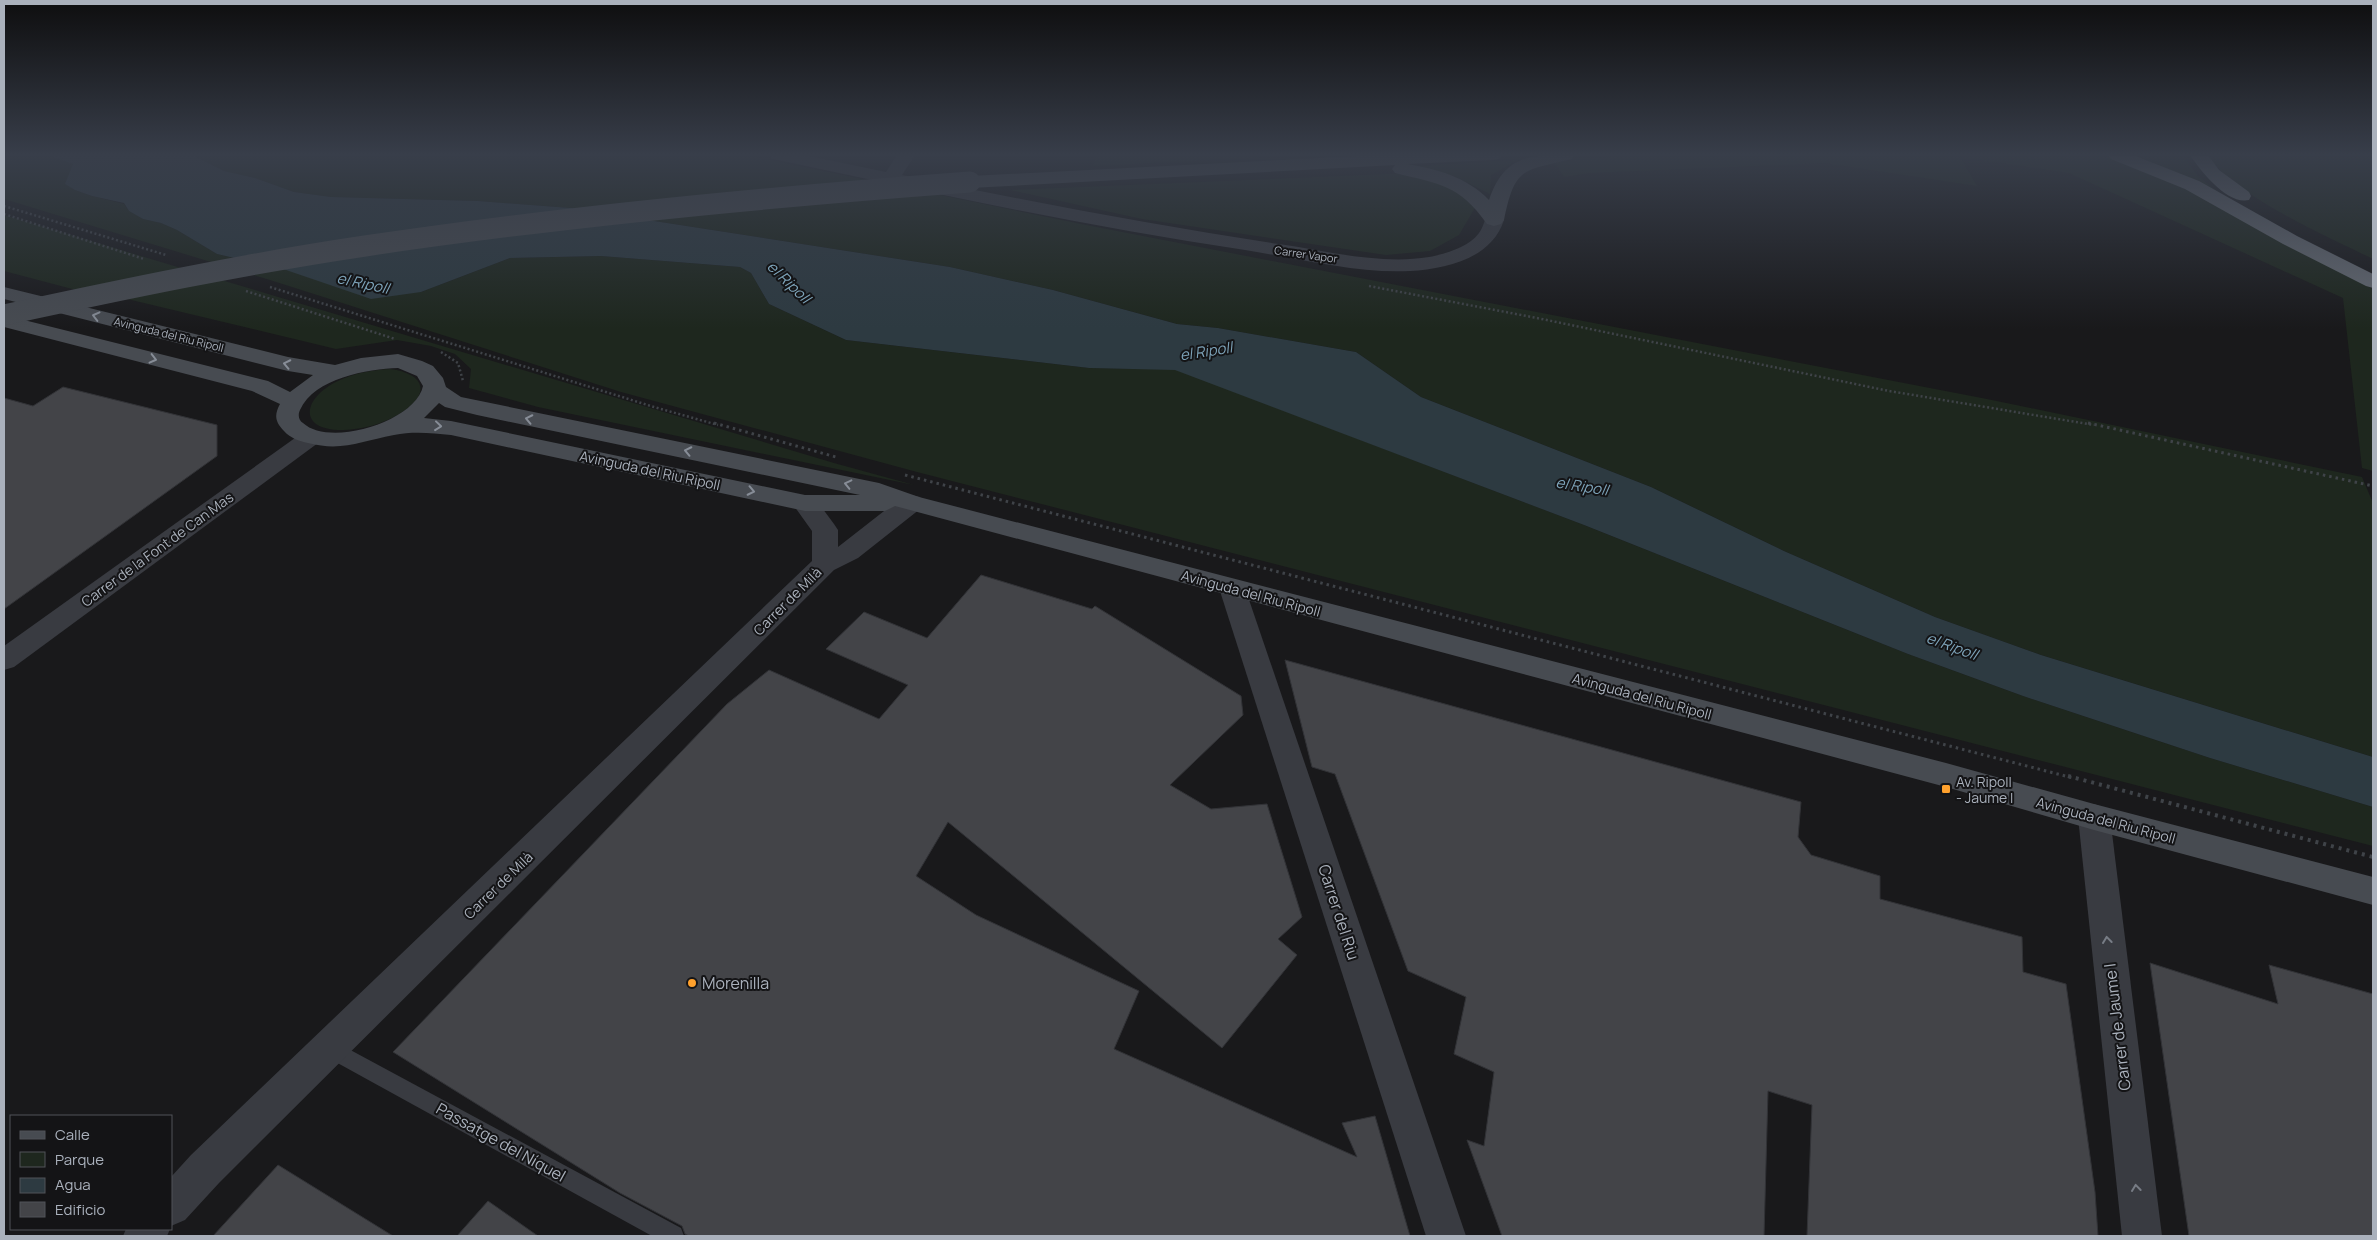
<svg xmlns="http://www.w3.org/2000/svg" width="2377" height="1240" viewBox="0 0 2377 1240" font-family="Manrope,sans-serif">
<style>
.green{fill:#1e271e}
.water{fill:#2d3a41}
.building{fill:#434448;stroke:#323337}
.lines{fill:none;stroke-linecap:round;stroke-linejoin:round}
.path-far2{stroke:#3f4348;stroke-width:2.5;stroke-dasharray:2 2.5;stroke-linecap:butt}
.path-far1{stroke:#3f4348;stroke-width:3;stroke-dasharray:2.5 4;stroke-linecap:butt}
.path{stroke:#3f4348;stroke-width:4;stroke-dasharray:3 5;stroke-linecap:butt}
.lane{fill:#393b41;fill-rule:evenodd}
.street{fill:#393b41;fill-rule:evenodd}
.secondary{fill:#474b51;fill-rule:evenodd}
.highway{fill:#656a72;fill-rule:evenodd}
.secondary-bridge{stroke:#474b51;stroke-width:21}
.oneway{stroke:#878d97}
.oneway2{stroke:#777c85}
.poi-dot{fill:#ffa12d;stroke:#141416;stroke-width:2}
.labels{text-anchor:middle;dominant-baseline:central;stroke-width:4;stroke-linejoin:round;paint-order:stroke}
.far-street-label{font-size:11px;fill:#aab1bc;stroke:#141416}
.street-label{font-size:14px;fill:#aab1bc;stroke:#141416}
.poi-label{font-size:14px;fill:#aab1bc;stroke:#141416;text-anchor:start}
.water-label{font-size:15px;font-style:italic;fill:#7ea4ba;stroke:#141416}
.near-street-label{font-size:16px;fill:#aab1bc;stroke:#141416}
.near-poi-label{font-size:16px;fill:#aab1bc;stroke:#141416;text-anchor:start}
</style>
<rect width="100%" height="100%" fill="#19191b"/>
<g class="green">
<polygon points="4,155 48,155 73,164 66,184 75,190 92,196 124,204 129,211 143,219 161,223 177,230 217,254 286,270 421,292 510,258 601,256 740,267 751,273 769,304 846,340 1089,368 1175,369 1584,525 1908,654 2023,696 2210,758 2373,807 2373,846 917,472 621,392 270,280 4,199"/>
<polygon points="192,155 745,155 1086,225 1987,399 2362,477 2373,503 2373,757 2041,655 1935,617 1784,551 1651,487 1421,397 1356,352 1218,328 1177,324 1053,290 950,267 570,208 478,201 331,197 294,192 255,178 224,171"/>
<polygon points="1097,155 1304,155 1093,166"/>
<polygon points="1635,155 2107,155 2153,170 2373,289 2373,471 2362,468 2343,298 2069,173 1960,157 1977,186 1825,163 1589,173 1564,177 1554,162"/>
<polygon points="2130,155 2182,155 2198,176 2223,196"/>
<path d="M2208,155H2373V259C2330,238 2232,195 2208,155Z"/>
<polygon points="1518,160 1491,175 1490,194 1456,177 1417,166"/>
<polygon points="1387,174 1419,174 1447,186 1476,206 1459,235 1430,251 1386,255 1142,219 1010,190"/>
<polygon points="4,215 181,268 76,290 4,271"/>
<polygon points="218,279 834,463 914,485 538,407 469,388 471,369 455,354 431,346 397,340 336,349 123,298"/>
<path d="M390,369C427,374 431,395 399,414C383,424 363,429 344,430C297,431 302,398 338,381C354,373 372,370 390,369Z"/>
</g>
<polygon class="water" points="48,155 192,155 224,171 255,178 294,192 331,197 478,201 570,208 950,267 1053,290 1177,324 1218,328 1356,352 1421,397 1651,487 1784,551 1935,617 2041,655 2373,757 2373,807 2210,758 2023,696 1908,654 1584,525 1175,370 1089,368 846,340 769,304 751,273 740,267 601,256 510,258 421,292 371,299 286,270 217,254 177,230 161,223 143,219 129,211 124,203 92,196 75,190 65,184 73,164"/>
<g class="building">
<polygon points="63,387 217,425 217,456 4,609 4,398 33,406"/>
<polygon points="981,575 1092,609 1095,606 1241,696 1243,715 1170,785 1211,809 1267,804 1302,917 1278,939 1297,955 1222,1048 948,822 916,876 976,915 1139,991 1114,1049 1357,1157 1342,1123 1375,1116 1410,1236 689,1236 685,1234 682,1226 620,1193 393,1052 727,704 769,670 879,719 908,685 826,649 864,612 927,638"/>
<polygon points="1285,660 1801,802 1798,837 1811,855 1880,876 1880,899 2022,937 2023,972 2066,984 2095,1192 2098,1236 1807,1236 1812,1105 1768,1091 1764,1236 1502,1236 1467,1140 1484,1146 1494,1072 1454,1054 1466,997 1408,971 1335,774 1312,767"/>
<polygon points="2150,963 2278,1004 2269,965 2373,994 2373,1236 2189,1236"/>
<polygon points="278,1165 393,1236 213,1236"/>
<polygon points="488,1201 538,1236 457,1236"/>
</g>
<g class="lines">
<g class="path-far2">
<polyline points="4,206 166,255"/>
<polyline points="4,214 144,259"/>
<polyline points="1369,286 1537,318 1889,391 2094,425"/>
<polyline points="270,287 654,407 718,425"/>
<polyline points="246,291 395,339"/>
<polyline points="441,352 458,363 463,381"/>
</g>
<g class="path-far1">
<polyline points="714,423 836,457"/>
<polyline points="2088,423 2373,486"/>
<polyline points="905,475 2073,778"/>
</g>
<polyline class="path" points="2068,776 2373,857"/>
<polygon class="lane" points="330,1039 681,1228 684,1236 652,1236 323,1055 320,1048 323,1041"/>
<g class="street">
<path d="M769,155H804L886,172L897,155H915L902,175C1027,201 1152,225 1279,244C1327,251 1381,265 1429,257C1445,254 1469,247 1479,233C1483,228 1484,221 1487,216L1494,214L1501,216L1504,220C1492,258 1447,269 1410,271C1359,274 1296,258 1245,250C1088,227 933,193 778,160L772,159Z"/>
<polygon points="310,431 318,433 322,438 318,443 14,667 4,670 4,646 302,433"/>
<polygon points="805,495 814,497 834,524 838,530 838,547 902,497 911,495 920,497 924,503 920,509 858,558 834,570 219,1183 185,1220 171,1226 171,1177 191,1155 812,561 812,531 792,503 796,497"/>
<polygon points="1232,579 1241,581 1245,588 1466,1236 1426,1236 1219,588 1223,581"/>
<polygon points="2094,804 2105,808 2110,817 2162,1236 2122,1236 2078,817 2083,808"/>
<polygon points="126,1229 170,1229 167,1236 123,1236"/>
</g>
<g class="secondary">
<path d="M1379,155H1502L1499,159L1493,160L1407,164C1437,169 1467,177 1489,200C1505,153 1532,155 1575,155L1572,159C1523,171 1515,166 1504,220L1501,224L1494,226L1487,224C1459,184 1439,184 1395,173L1392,169L1395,165L970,188L963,186L961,182L963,178L970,176Z"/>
<path d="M4,287L288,357L335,365L361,358L398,354L422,361L433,366L443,378L446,387L461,397L879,483L919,497L1946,763L2094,804L2373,877V905L2094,830L1946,787L895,506L885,511H805L451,435C432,433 413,431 394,435C361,441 342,452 308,443C299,441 290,438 284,431C275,422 274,415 280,404L252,391L4,327V315L268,381L290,392L313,375L288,371L4,299ZM398,368L417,376L423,386C416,421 330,448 303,423C298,420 298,414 300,410C314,378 368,369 398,368ZM439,403L445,407L477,415L860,495H805L451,421L424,418Z"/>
</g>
<g class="highway">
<polygon points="2108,155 2133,155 2199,181 2297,236 2373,274 2373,288 2366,286 2283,244 2185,189 2111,159"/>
<path d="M2190,155H2208L2219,170L2249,192L2251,196L2249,200C2227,205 2201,171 2190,155Z"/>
</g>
<path class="secondary-bridge" d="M4,315C124,289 244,264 365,246C566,216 768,197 970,182"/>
</g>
<defs><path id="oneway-chevron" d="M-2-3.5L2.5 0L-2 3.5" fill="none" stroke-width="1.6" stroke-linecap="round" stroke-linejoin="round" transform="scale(1.25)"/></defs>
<g class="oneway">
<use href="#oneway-chevron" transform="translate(96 316) rotate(-166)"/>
<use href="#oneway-chevron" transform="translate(153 359) rotate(14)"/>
<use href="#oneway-chevron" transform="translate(287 364) rotate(-168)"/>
<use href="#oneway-chevron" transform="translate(529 419) rotate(-168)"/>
<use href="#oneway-chevron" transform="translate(438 426) rotate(6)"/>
<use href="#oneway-chevron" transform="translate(688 451) rotate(-168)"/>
<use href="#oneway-chevron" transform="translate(848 484) rotate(-167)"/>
<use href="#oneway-chevron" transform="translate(751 491) rotate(12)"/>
</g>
<g class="oneway2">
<use href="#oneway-chevron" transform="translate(2107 940) rotate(-97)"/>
<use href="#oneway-chevron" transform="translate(2136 1188) rotate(-97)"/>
</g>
<linearGradient id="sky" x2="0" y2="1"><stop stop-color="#0e0e0f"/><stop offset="0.47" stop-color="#383e4a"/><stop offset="1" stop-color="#383e4a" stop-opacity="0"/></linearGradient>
<rect width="2377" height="329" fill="url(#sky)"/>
<g class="poi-dot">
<rect x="1941" y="784" width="10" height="10" rx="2.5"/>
<circle cx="692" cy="983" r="5"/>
</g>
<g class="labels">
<g class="far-street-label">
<text transform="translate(1306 254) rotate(8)">Carrer Vapor</text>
<text transform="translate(169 334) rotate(14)">Avinguda del Riu Ripoll</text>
</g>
<g class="street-label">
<text transform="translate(650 470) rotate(12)">Avinguda del Riu Ripoll</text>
<text transform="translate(157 549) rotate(-36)">Carrer de la Font de Can Mas</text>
<text transform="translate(1251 593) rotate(15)">Avinguda del Riu Ripoll</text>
<text transform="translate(787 601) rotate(-45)">Carrer de Milà</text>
<text transform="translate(1642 696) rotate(15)">Avinguda del Riu Ripoll</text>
<text transform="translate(2106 820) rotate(15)">Avinguda del Riu Ripoll</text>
<text transform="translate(498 885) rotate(-44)">Carrer de Milà</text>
</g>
<g class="poi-label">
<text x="1956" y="781">Av. Ripoll<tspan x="1956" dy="16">- Jaume I</tspan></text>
</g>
<g class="water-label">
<text transform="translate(789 282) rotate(44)">el Ripoll</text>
<text transform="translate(363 283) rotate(12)">el Ripoll</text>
<text transform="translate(1206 351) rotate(-9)">el Ripoll</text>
<text transform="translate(1582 486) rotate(9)">el Ripoll</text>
<text transform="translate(1952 646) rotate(20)">el Ripoll</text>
</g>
<g class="near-street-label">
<text transform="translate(1339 912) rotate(72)">Carrer del Riu</text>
<text transform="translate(2117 1027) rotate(-97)">Carrer de Jaume I</text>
<text transform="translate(501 1142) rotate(29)">Passatge del Níquel</text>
</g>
<g class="near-poi-label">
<text x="702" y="983">Morenilla</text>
</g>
</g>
<rect width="2377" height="1240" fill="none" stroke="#aab1bc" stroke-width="10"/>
<rect x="10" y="1115" width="162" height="115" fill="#141416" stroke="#505358"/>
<rect x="20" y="1131" width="25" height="8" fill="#474b51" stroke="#505358"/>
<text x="55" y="1140" font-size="15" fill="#aab1bc">Calle</text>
<rect x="20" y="1152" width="25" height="15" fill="#1e271e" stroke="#505358"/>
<text x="55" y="1165" font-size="15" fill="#aab1bc">Parque</text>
<rect x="20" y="1178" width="25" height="15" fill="#2d3a41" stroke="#505358"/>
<text x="55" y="1190" font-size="15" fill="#aab1bc">Agua</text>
<rect x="20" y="1202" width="25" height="15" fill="#434448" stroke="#505358"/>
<text x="55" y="1215" font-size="15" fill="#aab1bc">Edificio</text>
</svg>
